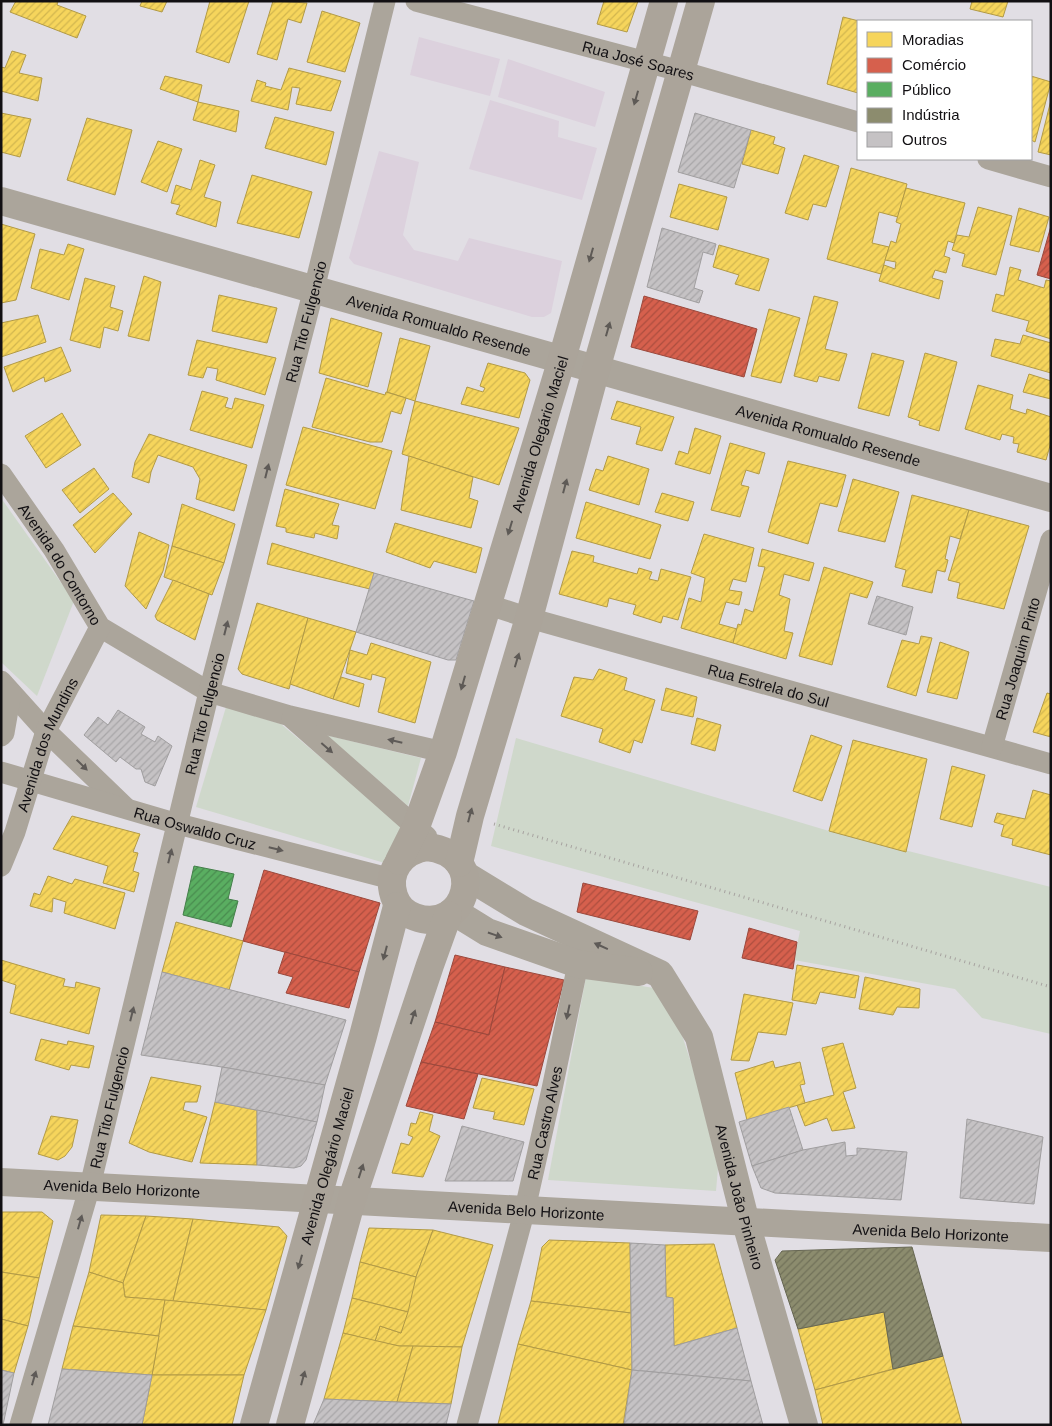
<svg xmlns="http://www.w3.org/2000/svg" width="1052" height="1426" viewBox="0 0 1052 1426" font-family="Arial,sans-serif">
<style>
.commercial{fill:#dcd1dd}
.park{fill:#cfd8cb}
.homes{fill:url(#homes-hatch);stroke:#b29a46}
.shops{fill:url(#shops-hatch);stroke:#9b483c}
.public{fill:url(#public-hatch);stroke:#447f4a}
.industry{fill:url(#industry-hatch);stroke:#676753}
.building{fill:url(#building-hatch);stroke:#a09e9f}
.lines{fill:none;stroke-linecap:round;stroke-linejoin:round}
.path{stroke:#a7a3a0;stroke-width:3;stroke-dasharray:1 4;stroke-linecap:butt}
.minor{stroke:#aba59b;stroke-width:21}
.tertiary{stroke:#aba59b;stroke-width:28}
.secondary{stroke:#aba49a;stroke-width:28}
.oneway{fill:#5e5a56}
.oneway2{fill:#5e5a57}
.labels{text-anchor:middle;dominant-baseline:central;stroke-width:5;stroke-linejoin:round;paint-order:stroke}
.street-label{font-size:15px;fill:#121013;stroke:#fff}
</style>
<defs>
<pattern id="homes-hatch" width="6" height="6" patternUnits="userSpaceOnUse" patternTransform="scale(1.25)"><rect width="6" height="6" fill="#f6d55c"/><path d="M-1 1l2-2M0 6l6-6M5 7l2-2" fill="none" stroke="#d2b64f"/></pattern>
<pattern id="shops-hatch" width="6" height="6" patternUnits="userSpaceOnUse" patternTransform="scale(1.25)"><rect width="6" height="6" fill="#d6604d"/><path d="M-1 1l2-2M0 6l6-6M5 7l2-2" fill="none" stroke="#ac4e3f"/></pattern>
<pattern id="public-hatch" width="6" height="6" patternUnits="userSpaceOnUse" patternTransform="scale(1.25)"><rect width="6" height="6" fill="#5aae61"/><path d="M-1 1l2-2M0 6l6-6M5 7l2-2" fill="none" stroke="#498c4f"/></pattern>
<pattern id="industry-hatch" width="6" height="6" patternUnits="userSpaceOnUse" patternTransform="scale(1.25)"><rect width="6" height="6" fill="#8c8c6e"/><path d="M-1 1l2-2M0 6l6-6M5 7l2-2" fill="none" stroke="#717159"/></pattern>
<pattern id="building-hatch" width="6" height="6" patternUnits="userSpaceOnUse" patternTransform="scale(1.25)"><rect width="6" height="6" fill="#c5c2c4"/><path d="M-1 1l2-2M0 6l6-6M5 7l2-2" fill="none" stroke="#a8a6a8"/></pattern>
</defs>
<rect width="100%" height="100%" fill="#e1dee4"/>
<g class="commercial">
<polygon points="419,37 500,59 490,96 410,75"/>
<polygon points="508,59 605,92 595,127 498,97"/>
<polygon points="490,100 559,121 558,137 597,148 582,200 469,169"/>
<polygon points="379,151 419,162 403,235 414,250 458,261 469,238 562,261 551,313 544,317 532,317 354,264 349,258"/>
</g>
<g class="park">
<polygon points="1,498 74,601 37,696 1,662"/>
<polygon points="226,707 281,724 401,825 388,864 196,807"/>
<polygon points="326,735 421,758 408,806"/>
<polygon points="516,738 829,831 1051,887 1051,1034 982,1018 955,989 794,960 800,931 491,846"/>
<polygon points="586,977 654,988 682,1035 694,1072 718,1168 716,1191 548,1180"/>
</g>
<g class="homes">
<polygon points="16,1 58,1 57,5 86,16 77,38 10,12"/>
<polygon points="142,1 167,1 162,12 140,6"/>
<polygon points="210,1 249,1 229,63 196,52"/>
<polygon points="273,1 307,3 301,23 288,19 277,60 257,54"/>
<polygon points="604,1 638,1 627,32 597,24"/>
<polygon points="972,1 1008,1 1003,17 970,9"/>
<polygon points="322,11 360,23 345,72 307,62"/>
<polygon points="843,17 859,21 858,93 827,84"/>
<polygon points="12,51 26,55 19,73 42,78 38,101 1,91 1,67 5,68"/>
<polygon points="289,68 341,81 331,111 296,104 300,88 292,87 288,110 251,101 257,80 266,83 265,86 281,90"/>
<polygon points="165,76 202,85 198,102 160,89"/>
<polygon points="1031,76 1051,82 1035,142 1031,140"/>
<polygon points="1051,100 1051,155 1038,152"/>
<polygon points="198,102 239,111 236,132 193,120"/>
<polygon points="1,113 31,119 20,157 1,152"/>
<polygon points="275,117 334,132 326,165 265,148"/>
<polygon points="87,118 132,130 115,195 67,180"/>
<polygon points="751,130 775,137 773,144 785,148 778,174 742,164"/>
<polygon points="158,141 182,149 167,192 141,182"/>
<polygon points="804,155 839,166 826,207 813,204 808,220 785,213"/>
<polygon points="200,160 215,165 204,197 221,202 216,227 176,214 180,205 171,203 176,185 191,190"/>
<polygon points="851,168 907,184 898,217 879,212 872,243 889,247 881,274 827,259"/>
<polygon points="252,175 312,192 299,238 237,223"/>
<polygon points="679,184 727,197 718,230 670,217"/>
<polygon points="906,188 965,203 954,243 948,241 944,256 950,258 946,273 935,270 932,278 943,281 939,299 879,281 884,265 895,269 896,262 885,260 891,241 896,243 901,224 896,222"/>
<polygon points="978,207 1012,216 996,275 962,266 965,254 952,250 957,235 969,237"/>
<polygon points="1019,208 1049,217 1039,252 1010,245"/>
<polygon points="1,224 35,234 16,300 1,303"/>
<polygon points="68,244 84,249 69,300 31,288 40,249 64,255"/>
<polygon points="719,245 769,259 759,291 735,284 739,275 713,267"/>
<polygon points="1010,267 1021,270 1018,280 1044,288 1046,280 1051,281 1051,339 1026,331 1029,321 992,311 996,294 1004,296"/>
<polygon points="144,276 161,282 149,341 128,336"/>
<polygon points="85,278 115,286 110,307 123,311 118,331 104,327 100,348 70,340"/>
<polygon points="219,295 277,308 267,343 212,331"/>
<polygon points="814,296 838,302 825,349 847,354 839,381 819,376 817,382 794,376"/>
<polygon points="769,309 800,318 781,383 751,376"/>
<polygon points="38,315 46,342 1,357 1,323"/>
<polygon points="331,318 382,333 368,387 319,373"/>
<polygon points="1023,335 1051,343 1051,373 991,356 995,339 1020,344"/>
<polygon points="400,338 430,346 415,401 387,392"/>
<polygon points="197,340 276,358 265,395 216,380 218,369 207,367 203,378 188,375"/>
<polygon points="61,347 71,371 45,382 44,377 13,392 4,367"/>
<polygon points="872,353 904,361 889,416 858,408"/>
<polygon points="925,353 957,362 939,431 919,425 920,421 908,417"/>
<polygon points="488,363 525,373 530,380 519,418 461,404 467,387 483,392 485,388 480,386"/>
<polygon points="1029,374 1051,381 1051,399 1023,392"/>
<polygon points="326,378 385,395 386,392 406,398 401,414 391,411 382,442 370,442 312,427"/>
<polygon points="978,385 1013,395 1010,409 1026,414 1027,409 1051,417 1051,442 1046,460 1017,452 1019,444 1013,443 1014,437 1002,434 1000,440 965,429"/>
<polygon points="202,391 228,398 225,407 232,409 235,398 264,405 252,448 190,430"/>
<polygon points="415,401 519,428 499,485 402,454"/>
<polygon points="617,401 674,417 662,451 636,444 641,427 611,419"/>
<polygon points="62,413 81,445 46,468 25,436"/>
<polygon points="303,427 392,451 375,509 286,485"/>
<polygon points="695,428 721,436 710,474 675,464 679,451 688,454"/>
<polygon points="149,434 247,465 234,511 196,499 200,479 193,467 158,455 151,472 149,483 132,477 135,462"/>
<polygon points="730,443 765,453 759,474 746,470 741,485 749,487 740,517 711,510"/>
<polygon points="409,456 473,477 469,498 478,501 471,528 401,510"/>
<polygon points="608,456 649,469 639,505 589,490 596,469 603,471"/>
<polygon points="788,461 846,475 837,507 820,503 808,544 768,532"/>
<polygon points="94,468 109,489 80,513 62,490"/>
<polygon points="853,479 899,492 885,542 838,531"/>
<polygon points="285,489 339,504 332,525 339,526 337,539 315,533 314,538 286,532 286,528 276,526"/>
<polygon points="113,493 132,514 95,553 73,525"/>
<polygon points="662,493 694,502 688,521 655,512"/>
<polygon points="912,495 969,510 960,539 950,536 945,559 948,560 945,572 937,570 932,593 902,586 906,570 895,567"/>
<polygon points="586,502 661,525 650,559 576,538"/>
<polygon points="182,504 235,524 224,563 172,546"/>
<polygon points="969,510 1029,526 1004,609 957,598 960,583 948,580"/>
<polygon points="395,523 482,548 476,573 434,561 430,568 386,552"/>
<polygon points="139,532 169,545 163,571 146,609 125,586"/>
<polygon points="704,534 754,548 746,582 733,579 729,590 742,592 739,605 726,602 719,624 737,629 733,643 681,628 689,598 701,602 705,578 691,573"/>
<polygon points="272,543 374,573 370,589 267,564"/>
<polygon points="172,546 224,563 212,595 164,577"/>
<polygon points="762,549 814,563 809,581 784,574 779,595 790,599 784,631 793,633 786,659 733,643 738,624 741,625 745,609 753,612 765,567 758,566"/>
<polygon points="572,551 594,556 593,562 637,574 639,568 652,572 649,579 658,581 661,569 691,577 678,620 663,616 661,623 633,614 636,605 609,598 607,607 559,594"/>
<polygon points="824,567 873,582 867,598 850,593 832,665 799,656"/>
<polygon points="173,580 209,594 195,640 157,620 155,616"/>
<polygon points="257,603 308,618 289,689 242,674 238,669"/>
<polygon points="308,618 356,632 333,699 290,684"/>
<polygon points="921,636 932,638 916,696 887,687 902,640 919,644"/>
<polygon points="940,642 969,652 957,699 927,692"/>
<polygon points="371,643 431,662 415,723 378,712 386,678 372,674 371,680 346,673 350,650 367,655"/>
<polygon points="599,669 627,678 624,690 655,700 642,743 634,740 630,753 599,742 603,729 561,716 574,677 593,680"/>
<polygon points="341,677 364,684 359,707 333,699"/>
<polygon points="666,688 697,697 693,717 661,710"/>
<polygon points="1047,693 1051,694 1051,737 1033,732"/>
<polygon points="697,718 721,725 715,751 691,744"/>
<polygon points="811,735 842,746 822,801 793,791"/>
<polygon points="853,740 927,759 906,852 829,831"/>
<polygon points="952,766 985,775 972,827 940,819"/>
<polygon points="1033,790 1051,795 1051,855 1012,845 1013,839 1001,836 1004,825 994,822 997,813 1025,819"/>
<polygon points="72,816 140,834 133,852 138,853 133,871 139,873 134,892 103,883 108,866 53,849"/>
<polygon points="48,876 72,884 75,879 125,893 115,929 64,913 66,902 53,898 52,912 30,906 34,893 40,895"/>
<polygon points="176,922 243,941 229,990 162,972"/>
<polygon points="1,960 65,979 63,986 75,988 76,982 100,988 89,1034 10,1013 16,985 1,980"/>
<polygon points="797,965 859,976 855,998 820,992 816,1004 792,1000"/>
<polygon points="865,977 920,989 919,1008 897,1007 893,1015 859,1009"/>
<polygon points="744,994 793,1003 786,1035 758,1032 749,1061 731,1060"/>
<polygon points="41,1039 67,1045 68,1041 94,1046 89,1068 71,1065 69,1070 35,1060"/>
<polygon points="843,1043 856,1088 843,1092 855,1128 832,1131 827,1118 805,1126 797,1105 834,1095 822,1048"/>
<polygon points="773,1061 775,1068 800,1062 805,1084 800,1085 805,1103 747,1120 735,1073"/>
<polygon points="151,1077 201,1086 197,1102 185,1102 183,1110 207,1117 192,1162 149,1152 129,1143"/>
<polygon points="482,1078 534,1089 524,1125 493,1119 495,1112 473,1108"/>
<polygon points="215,1102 257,1110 257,1165 200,1163"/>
<polygon points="420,1112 433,1115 429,1131 440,1136 423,1177 392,1173 401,1143 409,1145 413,1137 408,1135 411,1123 416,1124"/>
<polygon points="51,1116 78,1120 72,1147 65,1156 58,1160 38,1154"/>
<polygon points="2,1212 42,1212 53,1221 39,1278 1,1272"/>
<polygon points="101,1215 146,1216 123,1283 89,1272"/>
<polygon points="146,1216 193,1219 173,1301 125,1297 123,1283"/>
<polygon points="193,1219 279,1227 287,1236 266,1310 173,1301"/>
<polygon points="369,1228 433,1230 416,1277 360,1262"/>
<polygon points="433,1230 493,1245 462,1347 399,1346 375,1341 380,1326 401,1333 416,1277"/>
<polygon points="549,1240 630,1243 631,1313 531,1301 542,1247"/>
<polygon points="714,1244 737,1328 674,1346 673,1298 666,1297 665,1245"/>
<polygon points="360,1262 416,1277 408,1312 352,1298"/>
<polygon points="1,1272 39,1278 28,1326 1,1319"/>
<polygon points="89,1272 123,1283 125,1297 165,1300 159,1336 73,1326"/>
<polygon points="352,1298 408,1312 401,1333 380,1326 375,1341 343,1333"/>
<polygon points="165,1300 266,1310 244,1375 152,1375"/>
<polygon points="531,1301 631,1313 632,1370 518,1344"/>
<polygon points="884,1312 893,1369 815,1390 798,1329"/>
<polygon points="1,1319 28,1326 14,1373 1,1370"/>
<polygon points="73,1326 159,1336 152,1375 62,1369"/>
<polygon points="343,1333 399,1346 413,1346 397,1402 324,1399"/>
<polygon points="518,1344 632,1370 623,1425 498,1424"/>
<polygon points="413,1346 462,1347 451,1404 397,1402"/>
<polygon points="943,1356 962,1425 823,1425 815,1390"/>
<polygon points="152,1375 244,1375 232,1425 142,1425"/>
</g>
<g class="shops">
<polygon points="1051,226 1051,279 1037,275"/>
<polygon points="644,296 757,329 744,377 631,347"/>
<polygon points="264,870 380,903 359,972 243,941"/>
<polygon points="583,883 698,911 690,940 577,912"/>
<polygon points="749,928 797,942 793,969 742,958"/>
<polygon points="285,952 359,972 349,1008 286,993 293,977 278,973"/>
<polygon points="455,955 505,967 489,1035 435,1022"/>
<polygon points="505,967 564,980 537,1086 421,1062 435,1022 489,1035"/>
<polygon points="421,1062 478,1074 464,1119 406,1106"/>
</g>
<polygon class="public" points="194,866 234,874 228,899 238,901 231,927 183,915"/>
<polygon class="industry" points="912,1247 943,1356 893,1369 884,1312 798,1329 775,1260 782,1251"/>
<g class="building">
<polygon points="695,113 751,130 734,188 678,172"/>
<polygon points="662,228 716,244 713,255 703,252 694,288 703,291 699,303 647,287"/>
<polygon points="374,573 474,601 456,660 448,660 356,632"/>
<polygon points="877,596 913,607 906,635 868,624"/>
<polygon points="118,710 145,727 141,734 155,742 158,736 172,746 155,786 145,782 141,769 136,769 120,757 116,762 84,735 98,717 108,725"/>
<polygon points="162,972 346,1020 325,1085 222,1067 141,1055"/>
<polygon points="222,1067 325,1085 317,1122 215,1102"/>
<polygon points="789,1107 803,1150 752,1166 739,1122"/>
<polygon points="257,1110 317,1122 306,1160 301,1166 294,1168 257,1165"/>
<polygon points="967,1119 1043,1137 1034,1204 960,1198"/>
<polygon points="462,1126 524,1142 513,1181 445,1181"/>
<polygon points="845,1142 846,1156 857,1155 857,1148 907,1152 901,1200 775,1193 761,1188 752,1166 803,1150"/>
<polygon points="630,1243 665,1245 666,1297 673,1298 674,1346 737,1328 751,1381 632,1370"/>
<polygon points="62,1369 152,1375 142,1425 48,1425"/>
<polygon points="1,1370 14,1373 3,1425 1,1425"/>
<polygon points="632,1370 751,1381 763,1425 624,1425"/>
<polygon points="324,1399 397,1402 451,1404 446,1425 313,1425"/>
</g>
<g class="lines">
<polyline class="path" points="494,824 1051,987"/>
<g class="minor">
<path id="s1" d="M416,1L680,71L858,122"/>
<polyline points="988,159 1051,177"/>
<path id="s2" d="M1,474L54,550L100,627L209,692L290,716L443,752"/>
<path id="s3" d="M486,604L529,618L1051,764"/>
<polyline points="1,681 46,731 125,807"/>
<polyline points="292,718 427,837"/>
<polyline points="1,736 4,733 11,693"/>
<path id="s4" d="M992,747L1051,540"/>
<path id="s5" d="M1,772L178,824L392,879"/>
<path id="s6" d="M1,866L15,832L46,731L100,627"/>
<path id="s7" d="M20,1425L90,1186L209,692L314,289L385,1"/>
<path id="s8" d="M467,1425L525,1209L552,1089L578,964"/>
</g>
<g class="tertiary">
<path id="s9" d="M1,201L1051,498"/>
<path id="s10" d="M465,875L526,912L660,974L699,1037L746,1223L804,1425"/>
<polyline points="453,911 487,932 578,964 639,972"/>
<path id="s11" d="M1,1182C351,1198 701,1222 1051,1238"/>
</g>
<g class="secondary">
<path d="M427,847C491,854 466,936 415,917C404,913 398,907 394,896C386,871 402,851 427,847Z"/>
<path id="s12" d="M399,861L416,827L443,752L562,359L664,1"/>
<polyline points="459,863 470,816 529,618 596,369 701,1"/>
<path id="s13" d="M254,1425L363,1036L397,906"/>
<polyline points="290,1425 352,1199 430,965 448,915"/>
</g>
</g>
<defs><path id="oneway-solid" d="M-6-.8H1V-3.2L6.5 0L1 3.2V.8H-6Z" transform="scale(1.25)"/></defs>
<g class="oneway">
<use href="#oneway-solid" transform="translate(636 98) rotate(106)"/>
<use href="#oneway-solid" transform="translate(591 255) rotate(106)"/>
<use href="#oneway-solid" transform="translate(608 329) rotate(-74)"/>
<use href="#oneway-solid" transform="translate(565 486) rotate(-75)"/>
<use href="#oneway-solid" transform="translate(510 528) rotate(107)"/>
<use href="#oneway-solid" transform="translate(517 660) rotate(-73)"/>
<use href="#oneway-solid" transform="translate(463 683) rotate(106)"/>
<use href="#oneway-solid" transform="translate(470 815) rotate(-75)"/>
<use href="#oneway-solid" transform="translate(385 953) rotate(105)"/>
<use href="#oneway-solid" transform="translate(413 1017) rotate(-72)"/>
<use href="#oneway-solid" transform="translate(361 1171) rotate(-72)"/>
<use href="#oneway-solid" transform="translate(300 1262) rotate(106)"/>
<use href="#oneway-solid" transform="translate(303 1378) rotate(-75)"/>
</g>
<g class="oneway2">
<use href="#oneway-solid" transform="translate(267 471) rotate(-76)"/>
<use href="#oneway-solid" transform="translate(226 628) rotate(-76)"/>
<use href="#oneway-solid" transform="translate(395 741) rotate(-167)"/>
<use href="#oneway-solid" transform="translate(327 748) rotate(41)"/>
<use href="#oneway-solid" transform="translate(82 765) rotate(44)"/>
<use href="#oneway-solid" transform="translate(276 849) rotate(14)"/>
<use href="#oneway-solid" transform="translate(170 856) rotate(-76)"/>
<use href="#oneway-solid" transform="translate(495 935) rotate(19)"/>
<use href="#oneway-solid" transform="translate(601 946) rotate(-156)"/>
<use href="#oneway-solid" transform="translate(568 1012) rotate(102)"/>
<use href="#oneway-solid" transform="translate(132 1014) rotate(-76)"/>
<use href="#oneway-solid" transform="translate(80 1222) rotate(-74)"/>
<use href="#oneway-solid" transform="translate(34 1378) rotate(-74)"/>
</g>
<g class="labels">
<g class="street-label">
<text stroke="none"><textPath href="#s1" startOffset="230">Rua José Soares</textPath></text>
<text stroke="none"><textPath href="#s7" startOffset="1140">Rua Tito Fulgencio</textPath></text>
<text stroke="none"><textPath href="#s9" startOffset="455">Avenida Romualdo Resende</textPath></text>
<text stroke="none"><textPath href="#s12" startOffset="450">Avenida Olegário Maciel</textPath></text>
<text stroke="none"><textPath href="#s9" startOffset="860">Avenida Romualdo Resende</textPath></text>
<text stroke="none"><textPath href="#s2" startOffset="108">Avenida do Contorno</textPath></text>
<text stroke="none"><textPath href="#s4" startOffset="92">Rua Joaquim Pinto</textPath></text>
<text stroke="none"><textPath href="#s3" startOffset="294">Rua Estrela do Sul</textPath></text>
<text stroke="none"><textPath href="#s7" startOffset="735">Rua Tito Fulgencio</textPath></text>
<text stroke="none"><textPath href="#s6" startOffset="130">Avenida dos Mundins</textPath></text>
<text stroke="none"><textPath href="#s5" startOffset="202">Rua Oswaldo Cruz</textPath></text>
<text stroke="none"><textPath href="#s7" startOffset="330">Rua Tito Fulgencio</textPath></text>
<text stroke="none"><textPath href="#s8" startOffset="312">Rua Castro Alves</textPath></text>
<text stroke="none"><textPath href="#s13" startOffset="269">Avenida Olegário Maciel</textPath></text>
<text stroke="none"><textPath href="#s11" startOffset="121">Avenida Belo Horizonte</textPath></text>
<text stroke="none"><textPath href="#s10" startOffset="458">Avenida João Pinheiro</textPath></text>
<text stroke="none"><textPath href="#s11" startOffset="526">Avenida Belo Horizonte</textPath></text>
<text stroke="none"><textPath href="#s11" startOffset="931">Avenida Belo Horizonte</textPath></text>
</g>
</g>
<rect width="1052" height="1426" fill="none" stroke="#121013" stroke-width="5"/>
<rect x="857" y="20" width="175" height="140" fill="#ffffff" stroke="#a09fa1"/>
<rect x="867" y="32" width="25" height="15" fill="#f6d55c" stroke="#a09fa1"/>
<text x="902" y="45" font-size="15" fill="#121013">Moradias</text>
<rect x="867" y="58" width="25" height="15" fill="#d6604d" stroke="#a09fa1"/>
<text x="902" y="70" font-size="15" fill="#121013">Comércio</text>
<rect x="867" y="82" width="25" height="15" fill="#5aae61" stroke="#a09fa1"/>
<text x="902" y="95" font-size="15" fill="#121013">Público</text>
<rect x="867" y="108" width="25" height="15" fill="#8c8c6e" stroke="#a09fa1"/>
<text x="902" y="120" font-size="15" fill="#121013">Indústria</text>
<rect x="867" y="132" width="25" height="15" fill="#c5c2c4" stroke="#a09fa1"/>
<text x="902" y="145" font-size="15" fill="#121013">Outros</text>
</svg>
